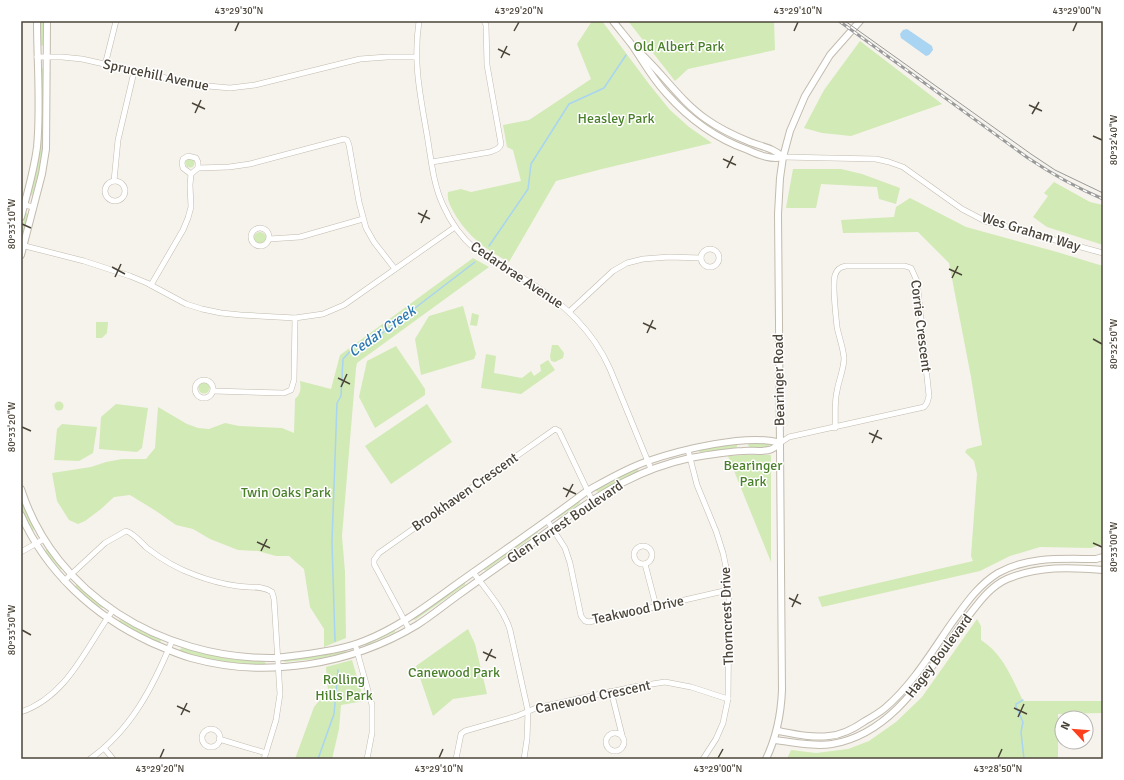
<svg xmlns="http://www.w3.org/2000/svg" width="1124" height="780" viewBox="0 0 1124 780" font-family="Signika,sans-serif">
<style>
.green{fill:#d2eab5}
.water{fill:#a9d4f2}
.lines{fill:none;stroke-linecap:round;stroke-linejoin:round}
.stream{stroke:#a9d4f2;stroke-width:1.5}
.minor-casing{stroke:#c2bbae;stroke-width:6}
.tertiary-casing{stroke:#c2bbae;stroke-width:8}
.minor{stroke:#fff;stroke-width:5}
.tertiary{stroke:#fff;stroke-width:6}
.tram{stroke:#9a9a9a;stroke-width:1}
.rail-casing{stroke:#9a9a9a;stroke-width:3}
.rail{stroke:#fff;stroke-width:1.5;stroke-dasharray:4.5;stroke-linecap:butt}
.ticks{fill:none;stroke:#4b4439;stroke-width:1.5}
.labels{text-anchor:middle;dominant-baseline:central;stroke-width:3;stroke-linejoin:round;paint-order:stroke}
.park-label{font-size:14px;fill:#4a7f2a;stroke:#fff}
.street-label{font-size:14px;fill:#4b4439;stroke:#fff}
.water-label{font-size:15px;font-style:italic;fill:#2e7ab2;stroke:#fff}
.neatline{fill:none;stroke:#4b4439;stroke-width:1.5}
.ticks-label{font-size:10px;text-anchor:middle;fill:#4b4439}
</style>
<rect width="100%" height="100%" fill="#f6f3ec"/>
<g class="green">
<polygon points="40,21 43,21 43,45 42,46 40,45"/>
<path d="M592,21H602L649,84L670,110L689,127L712,143L602,169L556,181L509,262C484,249 465,234 452,209C449,203 447,199 448,192L461,189L471,192L521,181L513,150L507,147L503,125L529,120L591,79L577,44Z"/>
<polygon points="628,21 774,21 775,50 688,69 675,81"/>
<polygon points="860,41 942,104 851,136 822,133 804,128 824,90"/>
<polygon points="42,68 44,69 44,74 43,146 38,176 32,196 30,194 35,171 40,69"/>
<circle cx="190" cy="163" r="4.5"/>
<polygon points="793,169 841,169 862,174 900,188 896,204 879,199 877,187 821,184 816,208 786,208"/>
<polygon points="1054,182 1090,202 1103,205 1103,245 1047,227 1033,217 1048,196 1044,193"/>
<polygon points="910,198 966,227 1057,252 1103,266 1103,544 1091,548 1040,547 1010,556 980,571 822,607 818,597 973,561 971,556 977,474 974,461 965,452 967,449 982,445 971,377 949,263 918,232 843,233 841,220 894,217 896,207"/>
<polygon points="25,213 27,213 28,215 24,232 21,233"/>
<circle cx="260" cy="238" r="6"/>
<path d="M473,258L489,267L357,363L356,368L342,536L345,572L346,638L324,647V629L310,607L304,569L289,556H276L258,551L238,550L210,539L193,529L176,525L156,511L130,495L114,497L101,509L85,521L78,524L69,520L57,501L52,473L91,467L106,462L122,459H146L155,448L158,407L187,424L198,428L209,429L225,423L239,426L282,428L294,433L295,399C301,394 301,388 300,381L331,389L340,355Z"/>
<polygon points="463,306 476,354 474,359 421,375 415,339 429,316"/>
<polygon points="472,313 479,315 477,326 470,325"/>
<polygon points="96,322 108,322 107,333 102,338 96,338"/>
<polygon points="552,345 558,345 564,353 563,358 555,362 551,361 550,356"/>
<polygon points="396,346 425,389 425,395 375,428 359,397 367,361"/>
<polygon points="486,354 496,356 494,373 522,378 531,371 534,376 541,371 540,365 548,360 555,370 521,394 481,388"/>
<circle cx="204" cy="388" r="5.5"/>
<circle cx="59" cy="406" r="4.5"/>
<polygon points="116,404 148,408 142,448 137,452 99,449 101,417"/>
<polygon points="427,404 452,442 391,484 365,446"/>
<polygon points="62,424 97,427 93,453 79,461 54,460 57,429"/>
<polygon points="749,443 769,443 769,447 750,447 748,446"/>
<polygon points="734,444 737,445 737,447 735,448 701,453 699,452 701,449"/>
<polygon points="745,455 771,455 771,562 728,456"/>
<polygon points="635,469 638,469 638,473 598,492 596,491 597,488"/>
<polygon points="21,500 34,528 33,532 32,532 21,511"/>
<polygon points="578,500 580,502 579,504 558,518 555,518"/>
<polygon points="536,530 538,532 538,533 486,570 483,570 483,568"/>
<polygon points="46,549 48,549 62,567 61,570 45,552"/>
<polygon points="465,582 465,585 415,620 413,619 413,618"/>
<path d="M76,584L102,604L103,606V608C93,606 83,594 75,587Z"/>
<polygon points="119,619 158,638 161,640 160,643 141,635 120,622"/>
<path d="M977,619L981,626V640C1003,654 1012,678 1023,701H1103V713L1058,714V759H787L791,750L816,753L848,749L869,741L896,722L922,697Z"/>
<polygon points="395,629 395,632 367,645 365,645 365,643"/>
<polygon points="468,629 475,644 487,694 453,699 433,716 416,666"/>
<path d="M182,648L231,659L263,661L266,663L265,665C244,664 196,661 179,650Z"/>
<polygon points="344,650 347,652 345,653 315,659 284,662 285,660"/>
<polygon points="352,660 364,701 341,705 339,729 332,759 295,759 314,707 328,690 326,667"/>
</g>
<polygon class="water" points="907,29 932,46 933,50 929,55 926,56 901,38 900,34 903,30"/>
<g class="lines">
<g class="stream">
<polyline points="489,246 528,189 531,164 569,104 604,88 626,55"/>
<polyline points="335,641 332,542 337,403 341,396 343,359 356,345 372,341 475,262"/>
<path d="M1023,700L1016,704V707C1019,712 1020,716 1023,722L1021,732L1024,759"/>
<polyline points="318,759 334,714 338,670"/>
</g>
<g class="minor-casing">
<g id="minor">
<path d="M419,21C413,63 420,94 427,135C431,158 433,184 443,205C450,221 462,238 475,249C489,260 506,268 521,277C559,299 592,328 610,369L651,469"/>
<polyline points="37,57 62,57 82,59 197,85 230,88 255,85 360,59 387,57 416,57"/>
<polyline points="105,65 116,21"/>
<polyline points="783,157 876,159 889,162 903,167 962,209 985,221 1103,253"/>
<path d="M432,162L490,152C495,150 500,149 501,144L487,65L486,25L484,21"/>
<polyline points="191,174 183,168 182,163 183,159 188,156 196,158 198,162 198,168"/>
<circle cx="115" cy="191" r="10"/>
<polyline points="114,181 118,140 134,72"/>
<polyline points="21,204 33,207"/>
<circle cx="260" cy="237" r="9"/>
<polyline points="269,239 300,237 363,219"/>
<polyline points="21,245 84,261 130,276 147,283 186,304 202,309 221,313 241,315 295,318 323,314 344,305 455,227"/>
<circle cx="710" cy="258" r="9"/>
<polyline points="151,285 183,230 188,218 191,207 190,185 191,174 198,168 229,167 250,164 344,139 347,140 349,145 359,202 366,228 374,242 395,269"/>
<polyline points="570,311 613,271 627,263 643,259 669,257 701,258"/>
<circle cx="204" cy="389" r="9"/>
<polyline points="213,391 284,393 291,390 294,380 295,318"/>
<path d="M780,443L789,437L924,407L927,403L929,396L917,281L911,268L905,266H846C840,267 837,269 835,275C832,285 836,316 837,327C839,337 843,347 844,358C844,369 839,379 837,391C834,403 836,415 835,428"/>
<polyline points="688,450 697,485 716,531 723,553 727,572 729,597 728,699 723,723 716,739 703,759"/>
<polyline points="547,520 565,548 570,563 581,616 585,621 589,622 728,590"/>
<circle cx="643" cy="555" r="9"/>
<polyline points="21,552 44,539"/>
<polyline points="645,564 656,606"/>
<path d="M473,572C486,590 504,609 510,630L528,711L527,739L524,759"/>
<path d="M64,581L105,543L126,531C135,534 140,542 147,548C161,559 178,569 195,575C208,580 223,584 237,586C248,588 262,585 272,592L274,599L280,694L276,720L264,759"/>
<polyline points="409,629 374,564 374,560 379,553 555,429 559,431 592,500"/>
<polyline points="355,644 372,705 372,733 367,759"/>
<polyline points="611,691 622,735"/>
<path d="M21,712C68,696 86,647 113,610"/>
<circle cx="211" cy="738" r="9"/>
<circle cx="615" cy="742" r="9"/>
<polyline points="219,739 266,753"/>
<polyline points="104,748 113,759"/>
<path d="M90,759C131,730 153,687 172,641"/>
<polyline points="456,759 461,734 465,731 517,716 536,708 633,687 665,682 691,687 728,699"/>
</g>
</g>
<g class="tertiary-casing">
<g id="tertiary">
<path d="M613,21C619,29 626,37 632,45C643,61 652,78 666,93C688,118 717,139 748,150C759,155 771,160 783,157"/>
<path d="M636,49C661,71 679,100 706,119C720,129 735,136 750,142C763,147 773,148 783,157"/>
<path d="M21,217C27,194 34,171 37,147C41,107 37,62 37,21"/>
<polyline points="21,255 42,174 46,149 47,21"/>
<path d="M21,489C55,595 162,658 270,658C280,658 290,656 300,655C322,652 344,649 364,641C400,627 430,603 461,581C503,551 546,522 587,491C607,480 627,468 648,461C680,450 748,433 780,443"/>
<path d="M21,515C46,572 94,616 150,642C164,648 177,654 191,658C266,679 351,665 417,625C433,615 448,602 464,591C486,575 509,559 532,543C562,521 591,499 624,482C645,471 667,463 690,458C707,455 725,452 743,451C751,450 761,452 769,450C773,449 777,446 780,443"/>
<path d="M778,731C794,734 812,738 829,736C841,735 855,728 865,721C872,717 879,713 885,708C912,685 931,653 951,624C965,605 977,586 998,573C1028,556 1063,559 1096,559L1103,557"/>
<path d="M774,740C793,742 814,747 832,744C897,733 930,666 966,619C978,604 989,587 1007,579C1038,566 1070,567 1103,570"/>
<path d="M766,759C777,736 781,715 782,690L779,325L778,214L780,178L783,157L790,131L805,96L830,55L860,21"/>
</g>
</g>
<use href="#minor" class="minor"/>
<use href="#tertiary" class="tertiary"/>
<polyline class="tram" points="845,21 1031,154 1055,170 1103,193"/>
<g class="rail-casing">
<path id="rail" d="M839,21L1028,158C1052,174 1077,188 1103,199"/>
</g>
<use href="#rail" class="rail"/>
</g>
<path class="ticks" d="M235,31L239,22M514,31L519,22M794,31L798,22M1073,31L1077,22M498,49L510,55M501,58L507,46M192,103L205,109M1029,105L1042,111M195,113L201,100M1032,114L1039,102M1093,136L1102,140M723,159L736,165M727,168L733,156M418,213L430,219M421,223L427,210M22,224L31,228M112,267L125,274M949,269L962,275M115,277L121,264M952,278L958,266M643,323L656,329M647,333L653,320M1093,339L1102,344M338,378L350,384M341,387L347,374M22,427L31,431M869,433L882,439M872,443L878,430M563,488L576,494M566,497L573,484M257,542L270,548M1093,543L1102,547M261,551L267,539M789,598L801,604M792,607L798,594M22,630L31,635M483,652L496,658M486,661L492,649M177,706L190,712M1014,708L1027,714M181,715L187,703M1018,717L1024,704M160,758L164,749M439,758L443,749M718,758L723,749M998,758L1002,749"/>
<g class="labels">
<g class="park-label">
<text x="679" y="46">Old Albert Park</text>
<text x="616" y="118">Heasley Park</text>
<text x="753" y="465">Bearinger<tspan x="753" dy="16">Park</tspan></text>
<text x="286" y="492">Twin Oaks Park</text>
<text x="454" y="672">Canewood Park</text>
<text x="344" y="679">Rolling<tspan x="344" dy="16">Hills Park</tspan></text>
</g>
<g class="street-label">
<text transform="translate(156 75) rotate(12)">Sprucehill Avenue</text>
<text transform="translate(1031 232) rotate(17)">Wes Graham Way</text>
<text transform="translate(517 275) rotate(34)">Cedarbrae Avenue</text>
<text transform="translate(921 326) rotate(83)">Corrie Crescent</text>
<text transform="translate(779 380) rotate(-91)">Bearinger Road</text>
<text transform="translate(465 492) rotate(-35)">Brookhaven Crescent</text>
<text transform="translate(565 522) rotate(-34)">Glen Forrest Boulevard</text>
<text transform="translate(638 610) rotate(-12)">Teakwood Drive</text>
<text transform="translate(727 616) rotate(-92)">Thorncrest Drive</text>
<text transform="translate(939 656) rotate(-53)">Hagey Boulevard</text>
<text transform="translate(593 697) rotate(-12)">Canewood Crescent</text>
</g>
<g class="water-label">
<text transform="translate(382 331) rotate(-35)">Cedar Creek</text>
</g>
</g>
<rect width="1124" height="780" fill="none" stroke="#ffffff" stroke-width="44"/>
<g transform="translate(1074 730) rotate(296)"><circle r="19" fill="#ffffff" stroke="#b7b4b0"/>
<path d="M0-3L7 15L0 10L-7 15Z" fill="#fc3f1d"/>
<text y="-6" font-size="11" font-weight="bold" text-anchor="middle" fill="#4b4439">N</text>
</g>
<rect x="22" y="22" width="1080" height="736" class="neatline"/>
<g class="ticks-label">
<text x="239" y="14">43°29'30"N</text>
<text x="519" y="14">43°29'20"N</text>
<text x="798" y="14">43°29'10"N</text>
<text x="1077" y="14">43°29'00"N</text>
<text transform="translate(1113 140) rotate(-90)" y="4">80°32'40"W</text>
<text transform="translate(11 224) rotate(-90)" y="4">80°33'10"W</text>
<text transform="translate(1113 344) rotate(-90)" y="4">80°32'50"W</text>
<text transform="translate(11 427) rotate(-90)" y="4">80°33'20"W</text>
<text transform="translate(1113 547) rotate(-90)" y="4">80°33'00"W</text>
<text transform="translate(11 630) rotate(-90)" y="4">80°33'30"W</text>
<text x="160" y="772">43°29'20"N</text>
<text x="439" y="772">43°29'10"N</text>
<text x="718" y="772">43°29'00"N</text>
<text x="998" y="772">43°28'50"N</text>
</g>
</svg>
